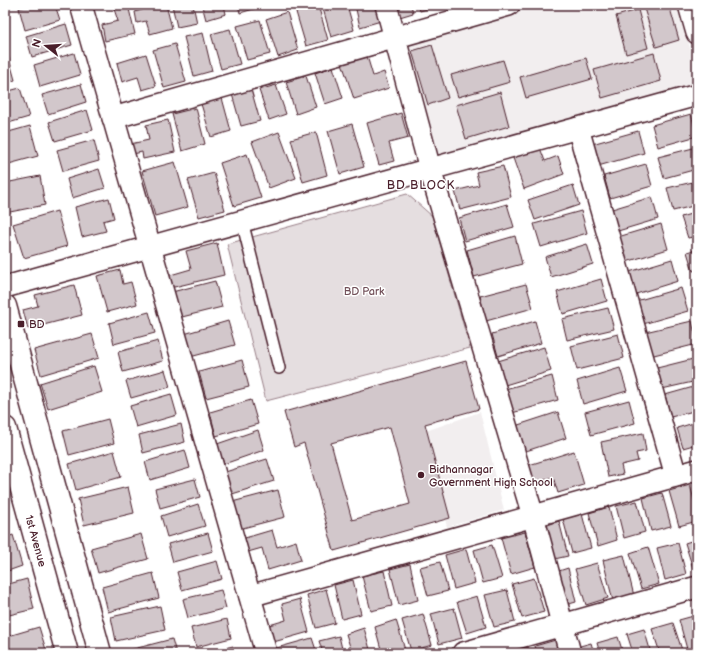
<svg xmlns="http://www.w3.org/2000/svg" width="702" height="658" viewBox="0 0 702 658" font-family="'Balsamiq Sans',sans-serif">
<style>
.built{fill:#f2eeef}
.green{fill:#e5dee0;stroke:#987e86}
.building{fill:#d2c7cb;stroke:#4a1f2b;fill-rule:evenodd}
.lines{fill:none;stroke-linecap:round;stroke-linejoin:round}
.service-casing{stroke:#4a1f2b;stroke-width:14}
.minor-casing{stroke:#4a1f2b;stroke-width:24}
.secondary-casing{stroke:#4a1f2b;stroke-width:25}
.service{stroke:#fff;stroke-width:11}
.minor{stroke:#fff;stroke-width:21}
.secondary{stroke:#fff;stroke-width:22}
.poi-dot{fill:#4a1f2b;stroke:#fff;stroke-width:1.5}
.labels{text-anchor:middle;dominant-baseline:central;stroke-width:3;stroke-linejoin:round;paint-order:stroke}
.park-label{font-size:11px;fill:#714f58;stroke:#fff}
.poi-label{font-size:11px;fill:#4a1f2b;stroke:#fff;text-anchor:start}
.street-label{font-size:11px;fill:#4a1f2b;stroke:#fff}
.neighbourhood-label{font-size:12px;letter-spacing:1px;fill:#4a1f2b;stroke:#fff}
</style>
<rect width="100%" height="100%" fill="#fff"/>
<filter id="ink" filterUnits="userSpaceOnUse"><feTurbulence type="fractalNoise" baseFrequency=".025" numOctaves="2"/><feDisplacementMap in="SourceGraphic" scale="8" xChannelSelector="R" yChannelSelector="G"/><feConvolveMatrix kernelMatrix="1 2 1 2 8 2 1 2 1" color-interpolation-filters="sRGB"/></filter>
<g filter="url(#ink)">
<g class="built">
<polygon points="541,5 679,5 697,75 697,87 434,160 406,45"/>
<polygon points="480,412 504,510 447,527 423,432"/>
</g>
<polygon class="green" points="407,194 432,216 470,348 266,401 227,244"/>
<g class="building">
<polygon points="30,5 55,5 60,20 25,30 19,8"/>
<polygon points="128,5 135,34 105,41 102,25 118,21 114,9"/>
<polygon points="144,5 166,5 172,28 150,34 146,21 137,23 135,12 145,9"/>
<polygon points="172,5 193,5 197,23 177,27"/>
<polygon points="202,5 224,5 226,14 206,20"/>
<polygon points="238,5 256,5 257,8 240,13"/>
<polygon points="318,5 328,40 306,46 296,12"/>
<polygon points="322,5 347,5 354,30 331,37"/>
<polygon points="355,5 377,5 381,21 360,27"/>
<polygon points="389,5 411,5 413,13 393,19"/>
<polygon points="418,5 441,5 420,11"/>
<polygon points="643,5 669,5 679,40 656,47"/>
<polygon points="638,10 648,48 626,54 616,16"/>
<polygon points="287,12 298,50 278,57 266,19"/>
<polygon points="260,20 270,54 247,60 237,26"/>
<polygon points="66,24 72,45 32,57 26,36"/>
<polygon points="230,29 240,64 221,69 211,34"/>
<polygon points="203,33 212,71 194,76 184,37"/>
<polygon points="175,44 186,82 164,88 153,50"/>
<polygon points="432,45 448,98 428,105 412,51"/>
<polygon points="74,53 80,75 40,87 34,65"/>
<polygon points="654,53 661,81 602,98 594,70"/>
<polygon points="146,54 156,86 142,90 138,77 122,82 117,63"/>
<polygon points="8,55 15,80 5,83 5,56"/>
<polygon points="367,56 373,76 384,72 389,88 354,99 342,63"/>
<polygon points="586,58 592,79 526,98 520,77"/>
<polygon points="503,60 510,82 458,97 451,75"/>
<polygon points="333,67 343,98 325,104 315,73"/>
<polygon points="306,76 316,107 296,114 286,82"/>
<polygon points="81,84 86,102 48,114 42,95"/>
<polygon points="276,85 286,114 269,120 259,90"/>
<polygon points="20,88 29,117 5,124 5,92"/>
<polygon points="251,89 260,121 241,126 232,94"/>
<polygon points="500,92 509,126 466,139 456,105"/>
<polygon points="222,98 231,131 211,137 201,104"/>
<polygon points="196,108 205,144 182,151 172,114"/>
<polygon points="87,110 93,130 55,141 49,122"/>
<polygon points="401,113 408,138 389,143 394,161 379,165 367,123"/>
<polygon points="691,114 697,136 658,147 652,125"/>
<polygon points="168,120 175,152 143,159 142,152 133,154 130,144 149,140 146,125"/>
<polygon points="352,124 364,167 340,174 328,131"/>
<polygon points="30,126 38,156 5,165 5,133"/>
<polygon points="638,131 644,153 598,166 592,144"/>
<polygon points="279,132 296,178 269,188 252,142"/>
<polygon points="316,132 327,175 303,182 291,139"/>
<polygon points="94,140 99,161 63,171 57,150"/>
<polygon points="697,147 697,169 664,178 658,157"/>
<polygon points="540,148 545,161 558,156 564,174 524,189 513,158"/>
<polygon points="247,154 261,198 234,206 220,163"/>
<polygon points="175,162 188,207 155,216 142,171"/>
<polygon points="646,164 652,186 610,198 604,176"/>
<polygon points="503,166 511,197 460,210 455,191 479,185 476,172"/>
<polygon points="99,169 105,188 72,198 67,179"/>
<polygon points="214,173 225,210 199,217 188,180"/>
<polygon points="40,176 45,205 5,213 5,183"/>
<polygon points="697,181 697,205 673,211 667,188"/>
<polygon points="573,185 579,205 535,220 528,200"/>
<polygon points="652,197 658,219 618,231 612,209"/>
<polygon points="109,198 114,218 103,221 106,231 82,237 75,207"/>
<polygon points="507,204 514,227 465,241 459,218"/>
<polygon points="57,211 67,246 24,258 13,224"/>
<polygon points="581,211 587,233 541,247 534,224"/>
<polygon points="697,212 697,236 688,238 681,217"/>
<polygon points="661,224 668,249 626,262 618,237"/>
<polygon points="515,236 522,264 474,277 467,250"/>
<polygon points="217,243 224,275 170,288 167,276 191,269 186,251"/>
<polygon points="587,244 593,264 551,277 545,257"/>
<polygon points="697,249 697,270 693,271 687,252"/>
<polygon points="672,259 678,281 636,294 629,272"/>
<polygon points="120,270 123,284 131,282 137,304 107,312 97,276"/>
<polygon points="601,279 607,301 563,314 557,292"/>
<polygon points="215,281 222,307 174,319 168,293"/>
<polygon points="526,284 533,308 486,321 480,296"/>
<polygon points="74,285 82,315 28,329 23,310 38,306 35,295"/>
<polygon points="681,288 688,311 643,324 636,301"/>
<polygon points="608,308 614,329 567,340 562,319"/>
<polygon points="149,312 155,333 114,344 109,323"/>
<polygon points="228,321 235,345 190,357 184,334"/>
<polygon points="535,321 541,343 498,356 492,334"/>
<polygon points="692,321 697,344 650,356 645,332"/>
<polygon points="92,334 99,358 41,375 34,350"/>
<polygon points="618,334 624,358 577,370 571,346"/>
<polygon points="158,341 163,361 123,372 118,352"/>
<polygon points="544,347 551,371 505,385 498,361"/>
<polygon points="697,358 697,381 662,389 657,368"/>
<polygon points="242,360 249,387 206,398 199,372"/>
<path d="M466,361L479,409L425,424L450,518L334,551L304,443L294,447L284,412ZM390,427L410,504L352,520L331,443Z"/>
<polygon points="94,366 102,392 48,409 40,383"/>
<polygon points="620,368 627,391 583,404 577,381"/>
<polygon points="165,370 170,387 131,398 126,381"/>
<polygon points="552,376 558,400 512,413 505,389"/>
<polygon points="697,386 697,410 671,417 665,395"/>
<polygon points="171,394 177,415 136,427 130,406"/>
<polygon points="251,400 258,424 216,436 210,412"/>
<polygon points="629,400 635,423 591,435 585,412"/>
<polygon points="558,412 566,438 523,452 515,426"/>
<polygon points="108,419 114,443 69,455 63,431"/>
<polygon points="697,422 697,444 683,448 677,428"/>
<polygon points="181,424 185,442 143,453 139,435"/>
<polygon points="258,430 264,450 224,464 217,444"/>
<polygon points="643,433 646,451 636,453 638,461 621,465 623,474 608,477 601,442"/>
<polygon points="185,450 190,468 150,480 145,462"/>
<polygon points="114,451 121,477 76,490 69,464"/>
<polygon points="574,451 584,485 558,493 553,477 534,483 529,465"/>
<polygon points="267,459 274,481 229,495 222,473"/>
<polygon points="195,479 200,497 160,508 155,489"/>
<polygon points="690,485 697,511 697,521 679,526 669,491"/>
<polygon points="128,487 134,513 84,525 78,499"/>
<polygon points="278,490 285,517 239,529 232,502"/>
<polygon points="662,493 671,526 651,531 643,498"/>
<polygon points="637,501 645,532 624,538 616,506"/>
<polygon points="198,504 205,526 167,537 161,516"/>
<polygon points="5,506 9,522 5,523"/>
<polygon points="609,507 617,540 598,546 589,513"/>
<polygon points="582,514 591,548 572,553 563,519"/>
<polygon points="559,521 568,556 550,560 542,527"/>
<polygon points="272,530 277,547 296,541 301,560 268,570 262,548 248,552 245,538"/>
<polygon points="525,532 535,567 511,574 501,538"/>
<polygon points="208,533 213,551 173,562 168,544"/>
<polygon points="141,534 148,559 98,573 91,548"/>
<polygon points="13,535 22,566 5,572 5,538"/>
<polygon points="697,539 697,575 695,575 685,543"/>
<polygon points="678,543 686,574 665,580 657,548"/>
<polygon points="492,545 502,578 483,583 474,550"/>
<polygon points="648,547 659,584 641,589 630,553"/>
<polygon points="466,549 475,583 454,589 445,555"/>
<polygon points="624,555 634,596 613,601 603,560"/>
<polygon points="217,561 222,579 182,590 177,572"/>
<polygon points="440,562 448,591 428,596 420,567"/>
<polygon points="597,563 608,598 586,605 575,569"/>
<polygon points="410,564 418,600 399,605 390,569"/>
<polygon points="568,568 576,602 562,606 556,572"/>
<polygon points="384,571 392,606 371,611 362,576"/>
<polygon points="153,573 159,598 108,612 102,587"/>
<polygon points="534,578 544,612 522,618 512,584"/>
<polygon points="27,579 34,609 5,616 5,585"/>
<polygon points="353,580 361,614 342,619 334,585"/>
<polygon points="326,589 335,623 316,628 307,595"/>
<polygon points="221,590 226,608 188,618 183,599"/>
<polygon points="507,590 515,622 494,627 485,595"/>
<polygon points="477,596 486,627 467,633 457,602"/>
<polygon points="300,599 309,632 270,643 266,626 286,620 282,604"/>
<polygon points="160,606 165,630 116,641 111,617"/>
<polygon points="454,608 462,638 439,644 431,614"/>
<polygon points="423,614 432,645 411,651 402,620"/>
<polygon points="697,615 697,652 688,653 679,620"/>
<polygon points="227,619 231,638 196,647 191,628"/>
<polygon points="396,620 405,650 396,653 382,653 375,627"/>
<polygon points="673,623 683,653 660,653 652,629"/>
<polygon points="39,627 47,653 5,653 5,637"/>
<polygon points="364,628 371,653 352,653 346,634"/>
<polygon points="644,629 651,653 633,653 627,634"/>
<polygon points="339,636 343,653 323,653 319,641"/>
<polygon points="618,637 623,653 600,653 597,643"/>
<polygon points="312,638 317,653 274,653 273,649"/>
<polygon points="172,639 176,653 122,653 122,652"/>
<polygon points="559,639 563,653 537,653 535,646"/>
<polygon points="591,643 594,653 575,653 573,648"/>
<polygon points="233,646 235,653 205,653"/>
<polygon points="528,647 530,653 510,653"/>
</g>
<g class="lines">
<g class="service-casing">
<polyline id="service" points="242,221 279,368"/>
</g>
<g class="minor-casing">
<g id="minor">
<polyline points="81,5 266,653"/>
<polyline points="386,5 430,169 533,516 570,653"/>
<polyline points="689,5 697,33"/>
<polyline points="113,118 509,5"/>
<polyline points="578,128 676,476"/>
<polyline points="5,287 697,95"/>
<polyline points="250,596 697,470"/>
<polyline points="463,653 697,587"/>
</g>
</g>
<g class="secondary-casing">
<g id="secondary">
<polyline points="5,306 100,653"/>
<path id="s1" d="M5,428L67,653"/>
</g>
</g>
<use href="#service" class="service"/>
<use href="#minor" class="minor"/>
<use href="#secondary" class="secondary"/>
</g>
</g>
<g class="poi-dot">
<rect x="17" y="320" width="8" height="8" rx="2"/>
<circle cx="421" cy="475" r="4"/>
</g>
<g class="labels">
<g class="park-label">
<text x="364" y="291">BD Park</text>
</g>
<g class="poi-label">
<text x="29" y="324">BD</text>
<text x="429" y="469">Bidhannagar<tspan x="429" dy="13">Government High School</tspan></text>
</g>
<g class="street-label">
<text stroke="none"><textPath href="#s1" startOffset="117">1st Avenue</textPath></text>
</g>
<g class="neighbourhood-label">
<text x="421" y="185">BD BLOCK</text>
</g>
</g>
<rect width="702" height="658" fill="none" stroke="#fff" stroke-width="20"/>
<rect x="10" y="10" width="682" height="638" fill="none" stroke="#4a1f2b" stroke-width="1.5" filter="url(#ink)"/>
<g transform="translate(46 46) rotate(287)" stroke="#ffffff" stroke-width="3" paint-order="stroke">
<path d="M0-3L7 15L0 10L-7 15Z" fill="#4a1f2b"/>
<text y="-6" font-size="11" font-weight="bold" text-anchor="middle" fill="#4a1f2b">N</text>
</g>
</svg>
